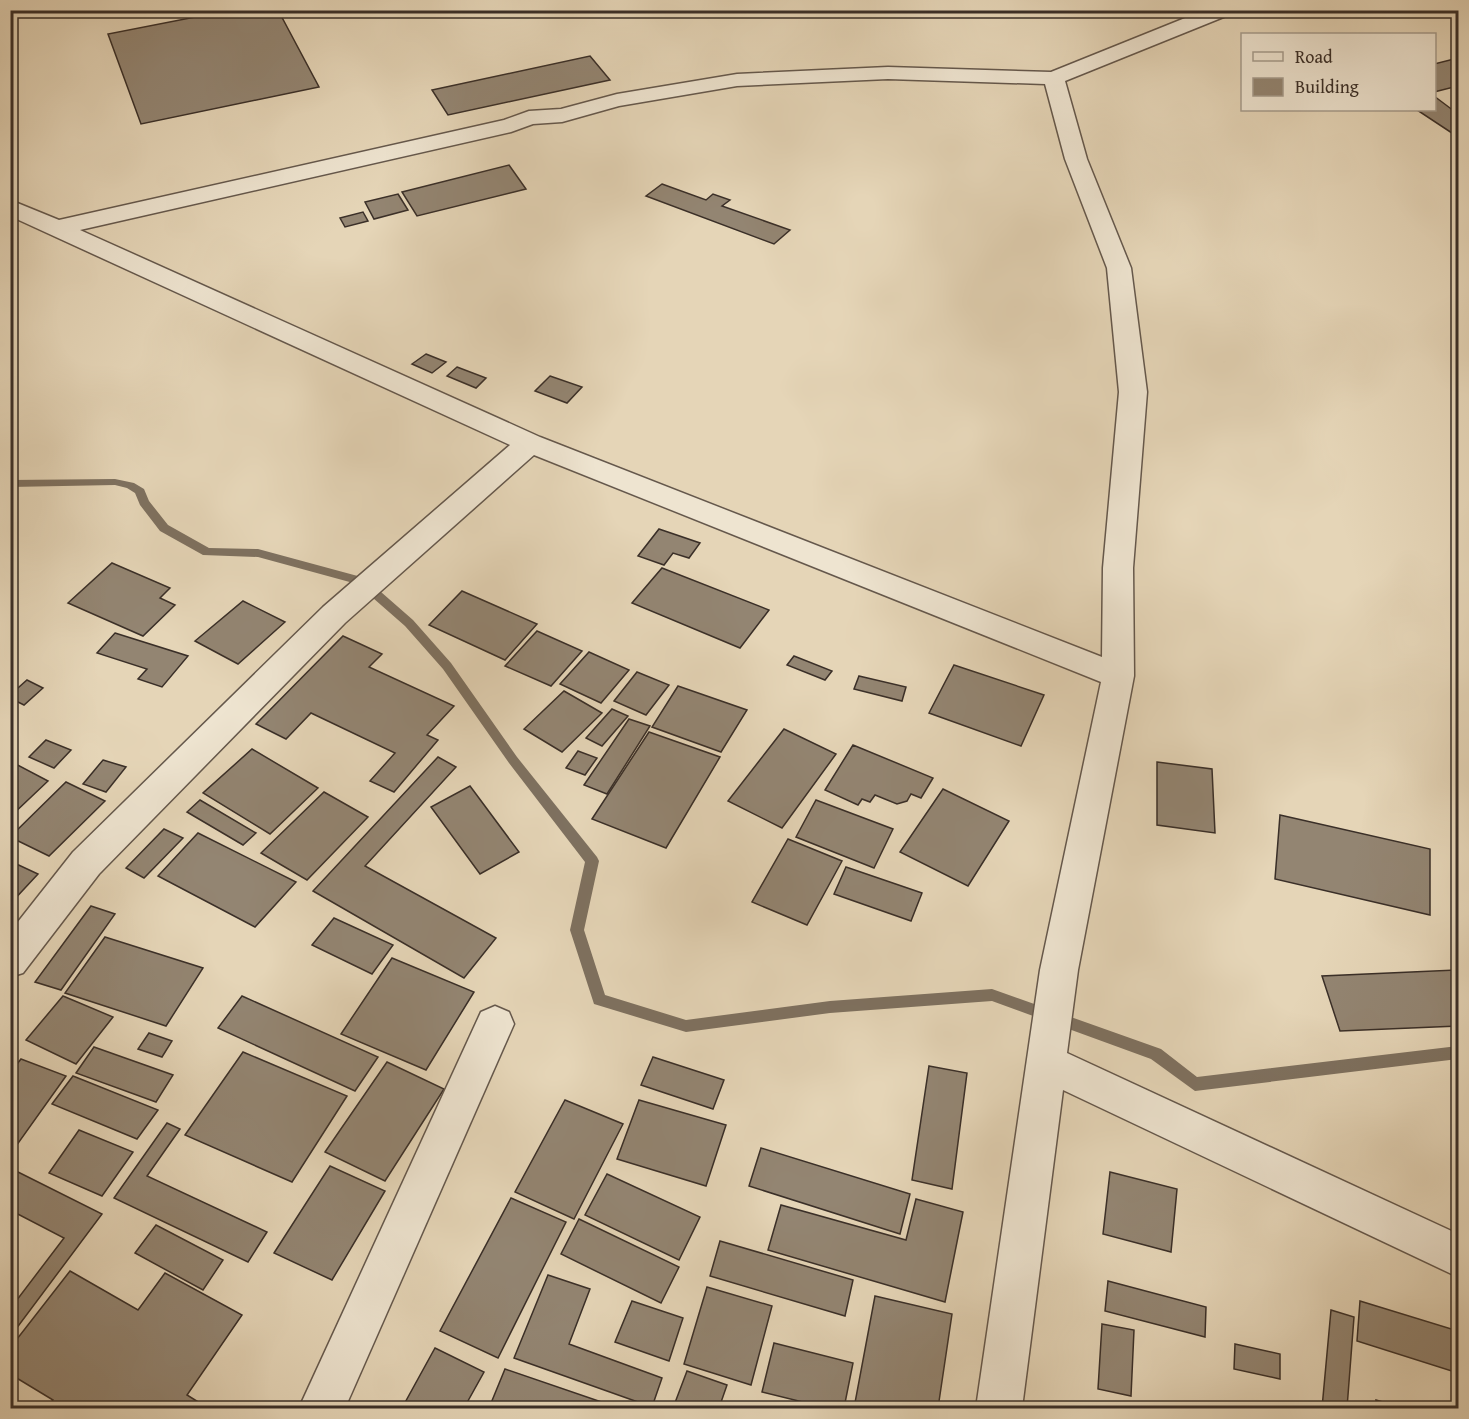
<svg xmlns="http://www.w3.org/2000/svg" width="1469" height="1419" viewBox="0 0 1469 1419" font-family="'Gentium Book Plus',serif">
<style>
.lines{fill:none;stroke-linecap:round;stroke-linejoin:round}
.stream{fill:#7e7160;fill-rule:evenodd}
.building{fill:#938572;stroke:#3a2f28;stroke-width:1.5}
.minor-casing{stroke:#65584c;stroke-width:3}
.minor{fill:#eee4d0;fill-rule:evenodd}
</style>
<rect width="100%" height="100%" fill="#e5d5b7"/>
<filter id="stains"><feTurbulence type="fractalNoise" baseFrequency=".00333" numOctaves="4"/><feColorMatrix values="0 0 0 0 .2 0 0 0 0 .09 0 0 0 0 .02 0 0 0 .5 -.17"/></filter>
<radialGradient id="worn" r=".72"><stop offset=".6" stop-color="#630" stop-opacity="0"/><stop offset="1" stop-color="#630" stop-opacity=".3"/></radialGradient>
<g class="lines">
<polygon class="stream" points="115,479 134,483 144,489 149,501 168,525 209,548 258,549 365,578 413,620 451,663 517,757 597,857 599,861 584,930 605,995 686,1020 830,1001 992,989 1161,1049 1197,1077 1458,1046 1458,1059 1195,1091 1151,1059 992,1001 830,1013 686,1032 594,1004 570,930 585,862 509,763 443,669 405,626 357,584 258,557 203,555 160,531 140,505 135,493 127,488 115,485 10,487 10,480"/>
</g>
<g class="building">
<polygon points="231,10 278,10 319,87 141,124 108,34"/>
<polygon points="590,56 610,80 448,115 432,90"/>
<polygon points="1458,58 1458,86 1434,92 1434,64"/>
<polygon points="1434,96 1458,114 1458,137 1417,110 1434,110"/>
<polygon points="509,165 526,189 417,216 402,192"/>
<polygon points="662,184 706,200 713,194 730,200 722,206 790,230 774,244 646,196"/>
<polygon points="398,194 408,210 374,219 365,202"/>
<polygon points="363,212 368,221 345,227 340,218"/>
<polygon points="426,354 446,362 432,373 412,364"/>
<polygon points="457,367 486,378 476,388 447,376"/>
<polygon points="550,376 582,387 567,403 535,391"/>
<polygon points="659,529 700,543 689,558 673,553 664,565 638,556"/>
<polygon points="112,563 170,588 160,598 175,605 143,636 68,603"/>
<polygon points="662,568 769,610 740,648 632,603"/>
<polygon points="462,591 537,624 505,660 429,625"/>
<polygon points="243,601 285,622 238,664 195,641"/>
<polygon points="537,631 582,651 551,686 505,666"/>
<polygon points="115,633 188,656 162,687 138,679 147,669 97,653"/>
<polygon points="343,636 382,654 369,667 454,706 427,735 438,740 394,792 370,781 395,753 311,713 286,739 256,724"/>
<polygon points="589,652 629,670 601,703 560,684"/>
<polygon points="794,656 832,671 825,680 787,665"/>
<polygon points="954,665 1044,695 1021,746 929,713"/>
<polygon points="637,672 669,685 646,715 614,701"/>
<polygon points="859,676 906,687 902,701 854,689"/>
<polygon points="27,680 43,688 24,705 10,698 10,695"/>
<polygon points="678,686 747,710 721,752 652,727"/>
<polygon points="564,691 602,713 562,752 524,729"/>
<polygon points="612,709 628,716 602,746 586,738"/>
<polygon points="629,719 650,726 607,794 584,785"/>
<polygon points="784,729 836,754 782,828 728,801"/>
<polygon points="649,732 720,757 666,848 592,819"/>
<polygon points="46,740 71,750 54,768 29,757"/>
<polygon points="853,745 933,778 921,798 911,794 907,801 897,804 875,795 870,802 862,799 858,805 825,790"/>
<polygon points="252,749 318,788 270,834 203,793"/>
<polygon points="578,751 597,758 585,775 566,768"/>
<polygon points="438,757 456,767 365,866 496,938 464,978 313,891"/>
<polygon points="103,760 126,767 106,792 83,784"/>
<polygon points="10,761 48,781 12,815 10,814"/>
<polygon points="1157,762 1212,769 1215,833 1157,825"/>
<polygon points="66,782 105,801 49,856 10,837"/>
<polygon points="470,786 519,852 480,874 431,807"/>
<polygon points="943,789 1009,821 968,886 900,852"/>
<polygon points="324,792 368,817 307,880 261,853"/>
<polygon points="200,800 256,833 243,845 187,812"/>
<polygon points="816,800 893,829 874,868 796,837"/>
<polygon points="1280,815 1430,849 1430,915 1275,879"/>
<polygon points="164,829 183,838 144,878 126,868"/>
<polygon points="198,833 296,882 255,927 158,876"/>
<polygon points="788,839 842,861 807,925 752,902"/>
<polygon points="10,861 38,874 10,904"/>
<polygon points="846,867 922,893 911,921 834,894"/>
<polygon points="1454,887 1458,888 1458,927 1452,925"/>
<polygon points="91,906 115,914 61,990 35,982"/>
<polygon points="334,918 393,945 372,974 312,945"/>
<polygon points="105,937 203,968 166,1026 65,993"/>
<polygon points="392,958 474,992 426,1070 341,1034"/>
<polygon points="1456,970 1458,978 1458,1026 1340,1031 1322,976"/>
<polygon points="63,996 113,1017 76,1064 26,1040"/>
<polygon points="242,996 378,1057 355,1091 218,1028"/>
<polygon points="149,1033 172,1041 162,1057 138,1049"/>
<polygon points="94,1047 173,1075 156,1102 76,1073"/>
<polygon points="243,1052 347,1096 292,1182 185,1135"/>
<polygon points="653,1057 724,1080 713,1109 641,1085"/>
<polygon points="21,1059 66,1076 14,1149 10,1148 10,1073"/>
<polygon points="387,1062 444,1089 385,1181 325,1152"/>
<polygon points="929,1066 967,1073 952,1189 912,1180"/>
<polygon points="73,1076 158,1110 137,1139 52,1104"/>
<polygon points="565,1100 623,1124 574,1219 515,1192"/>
<polygon points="639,1100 726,1125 706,1186 617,1159"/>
<polygon points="167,1123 180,1129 147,1176 267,1232 248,1262 114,1198"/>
<polygon points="79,1130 133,1152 102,1196 49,1173"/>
<polygon points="761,1148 910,1194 900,1234 749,1186"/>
<polygon points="330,1166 385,1191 332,1280 274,1253"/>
<polygon points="10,1168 102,1214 10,1337 10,1309 64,1238 10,1210"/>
<polygon points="1110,1172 1177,1189 1171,1252 1103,1234"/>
<polygon points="607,1174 700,1217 679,1260 585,1215"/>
<polygon points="511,1198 566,1222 498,1358 440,1331"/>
<polygon points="916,1199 963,1212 945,1302 768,1250 781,1205 906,1240"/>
<polygon points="579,1219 679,1267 661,1303 561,1254"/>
<polygon points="156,1225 223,1260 203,1290 135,1253"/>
<polygon points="720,1241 853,1280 845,1316 710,1276"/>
<polygon points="70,1271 138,1310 165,1273 242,1315 187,1395 208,1408 46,1408 53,1400 10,1374 10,1348"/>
<polygon points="548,1275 590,1289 569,1344 662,1378 652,1407 514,1358"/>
<polygon points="1108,1281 1206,1307 1205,1337 1105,1311"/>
<polygon points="707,1287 772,1306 751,1385 684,1364"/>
<polygon points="875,1296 952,1314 938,1408 854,1408"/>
<polygon points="632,1301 683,1318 669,1361 615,1342"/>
<polygon points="1360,1301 1458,1331 1458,1373 1357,1341"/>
<polygon points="1331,1310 1354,1317 1347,1408 1322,1408"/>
<polygon points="1102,1324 1134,1330 1131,1396 1098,1389"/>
<polygon points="774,1343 853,1363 844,1408 827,1408 762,1392"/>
<polygon points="1235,1344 1280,1354 1280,1379 1234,1369"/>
<polygon points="435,1348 484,1372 464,1408 402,1408"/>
<polygon points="505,1369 619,1408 489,1408"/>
<polygon points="687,1371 727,1385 719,1408 673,1408"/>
<polygon points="1376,1400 1404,1408 1376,1408"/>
</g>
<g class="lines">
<g class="minor-casing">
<g id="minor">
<path d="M1205,10H1234L1231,14L1065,81L1087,159L1131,268L1147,392L1133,568L1134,676L1078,970L1067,1053L1458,1234V1277L1063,1090L1022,1408H976L1040,970L1101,682L534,455L345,623L99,874L23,973L10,977V932L73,852L323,607L510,445L10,216V200L59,220L504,120L529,111L561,109L617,94L737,74L888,67L1051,72ZM888,79L1045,84L1065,159L1107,268L1119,392L1103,568L1102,657L540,437L80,230L511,132L533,124L562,122L619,106L737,86Z"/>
<polygon points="495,1006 509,1012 514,1024 345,1408 299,1408 481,1012"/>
</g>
</g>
<use href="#minor" class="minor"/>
</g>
<rect width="1469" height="1419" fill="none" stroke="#e5d5b7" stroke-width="36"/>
<rect x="12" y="12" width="1445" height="1395" fill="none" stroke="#3a2f28" stroke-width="3"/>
<rect x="18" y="18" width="1433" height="1383" fill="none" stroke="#3a2f28" stroke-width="1.5"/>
<rect x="1241" y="33" width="195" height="78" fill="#eee4d0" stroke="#a69c8d" stroke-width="1.5"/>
<rect x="1253" y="52" width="30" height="9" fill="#eee4d0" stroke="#a69c8d" stroke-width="1.5"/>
<text x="1295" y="63" font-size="18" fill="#3a2f28">Road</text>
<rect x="1253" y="78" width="30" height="18" fill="#938572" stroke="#a69c8d" stroke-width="1.5"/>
<text x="1295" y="93" font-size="18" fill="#3a2f28">Building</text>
<rect width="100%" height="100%" filter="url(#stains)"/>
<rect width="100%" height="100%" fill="url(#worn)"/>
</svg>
